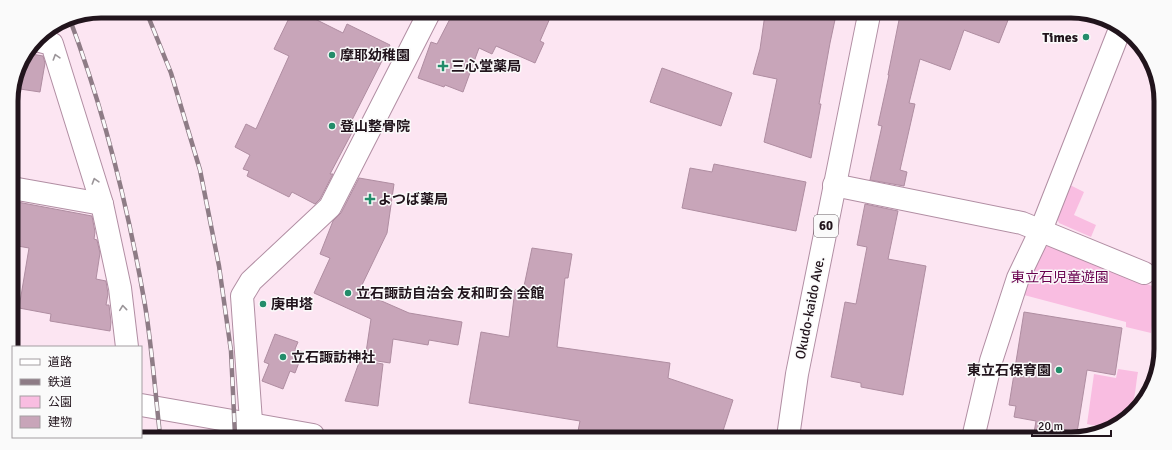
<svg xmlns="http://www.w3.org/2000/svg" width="1172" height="450" viewBox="0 0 1172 450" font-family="Signika,'Noto Sans JP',sans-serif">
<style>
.green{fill:#f9bde1}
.building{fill:#c8a5b9;stroke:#af8da1}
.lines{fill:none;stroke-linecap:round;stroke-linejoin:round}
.street-casing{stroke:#b18ea3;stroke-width:24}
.secondary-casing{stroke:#b18ea3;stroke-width:24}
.primary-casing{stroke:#b18ea3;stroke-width:24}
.street{stroke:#fff;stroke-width:22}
.secondary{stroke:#fff;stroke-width:22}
.primary{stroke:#fff;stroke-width:22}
.rail-casing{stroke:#8e7c86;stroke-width:4.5}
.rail{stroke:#fafafa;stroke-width:3;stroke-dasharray:9;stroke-linecap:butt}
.oneway{stroke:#9b9599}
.poi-dot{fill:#238c6a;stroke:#fafafa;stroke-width:1.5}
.labels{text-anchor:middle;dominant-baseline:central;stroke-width:3;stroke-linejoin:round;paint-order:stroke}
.shield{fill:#fafafa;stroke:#62595f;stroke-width:1}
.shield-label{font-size:13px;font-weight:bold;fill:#21141c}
.poi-label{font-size:14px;font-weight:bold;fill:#21141c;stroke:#fafafa;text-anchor:start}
.park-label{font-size:14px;fill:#68004e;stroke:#fafafa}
.street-label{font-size:14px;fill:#21141c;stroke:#fafafa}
.rim{fill:none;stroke:#21141c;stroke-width:5}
</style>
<rect width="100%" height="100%" fill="#fce5f2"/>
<g class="green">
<polygon points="1070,185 1084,192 1074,215 1096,225 1091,237 1059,223 1056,216"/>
<polygon points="1050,245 1157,288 1151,333 1126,327 1126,322 1024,295 1043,248"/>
<path d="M1118,369L1138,372C1134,393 1136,425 1108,427C1102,427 1093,425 1087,424L1094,374L1116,378Z"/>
</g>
<g class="building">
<polygon points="292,12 301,12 343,33 347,24 390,45 352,120 357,123 330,174 333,174 320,199 315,204 292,192 289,197 247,176 249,171 243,169 250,155 235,147 246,124 256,129 289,56 274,49"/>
<polygon points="453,13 538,13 550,18 540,41 544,43 535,63 496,46 492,54 479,48 463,92 445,85 444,87 418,78 431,42 437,44"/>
<polygon points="765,14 836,15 830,43 819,104 821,104 811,158 764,142 777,79 753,74 760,49"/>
<polygon points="900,15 1010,15 999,43 964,30 950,70 920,59 909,103 915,104 900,170 907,172 904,186 870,180 882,126 878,125 889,75 888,75"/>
<polygon points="26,53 43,56 45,63 40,92 20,89"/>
<polygon points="662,68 732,93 721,126 650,102"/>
<polygon points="714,164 806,182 796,231 682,208 690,168 712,172"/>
<polygon points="359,178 394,184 387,233 361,287 379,295 377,299 409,313 462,322 458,345 429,340 428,345 393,339 390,363 365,359 371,319 314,293 330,258 320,254 333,221 341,213"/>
<polygon points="12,201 92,216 95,232 94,239 97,240 100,253 96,279 106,281 108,294 106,305 109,305 111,322 110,331 50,321 51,314 19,308 29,248 12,245"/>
<polygon points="865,204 898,211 888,259 926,266 903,395 861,387 861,383 831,377 845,302 856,304 867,247 857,245"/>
<polygon points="532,248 572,254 568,278 565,278 557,347 670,363 668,378 733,400 721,437 577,436 580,421 469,403 481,332 509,337 515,290 523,291"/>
<polygon points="1024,312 1122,328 1115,375 1087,370 1076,439 1033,439 1036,421 1014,417 1016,406 1009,405"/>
<polygon points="275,334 298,342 295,349 303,352 295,373 290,371 283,389 262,381 269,364 264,362"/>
<polygon points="360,360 383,364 378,406 345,401"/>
</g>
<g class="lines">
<g class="street-casing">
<g id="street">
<polyline points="36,40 52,44 102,204 120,288 127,347"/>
<polyline points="834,185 1022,223 1144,273"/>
<polyline points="12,188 102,204"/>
<polyline points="252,435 242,296 251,281 330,207 429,13"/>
<polyline points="973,438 991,361 1018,278 1041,230 1120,29"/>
</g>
</g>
<g class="secondary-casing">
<polyline id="secondary" points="141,405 313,435"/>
</g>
<g class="primary-casing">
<polyline id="primary" points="788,437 797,374 869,15"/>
</g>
<use href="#street" class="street"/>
<use href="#secondary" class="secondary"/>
<use href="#primary" class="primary"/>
<g class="rail-casing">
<g id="rail">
<polyline points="146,11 171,73 200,170 219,266 231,351 235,435"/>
<path d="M69,17C104,110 128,207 145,305C152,348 155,391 160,435"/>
</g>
</g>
<use href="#rail" class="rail"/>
</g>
<defs><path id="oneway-chevron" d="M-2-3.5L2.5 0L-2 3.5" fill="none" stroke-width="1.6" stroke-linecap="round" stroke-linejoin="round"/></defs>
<g class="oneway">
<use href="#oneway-chevron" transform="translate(56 57) rotate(-107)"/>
<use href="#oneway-chevron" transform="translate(95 181) rotate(-107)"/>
<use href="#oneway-chevron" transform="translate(123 308) rotate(-96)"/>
</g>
<g class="poi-dot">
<circle cx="1086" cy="37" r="4"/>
<circle cx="332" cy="55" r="4"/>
<path d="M441 60h4v4h4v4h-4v4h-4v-4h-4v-4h4z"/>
<circle cx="332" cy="126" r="4"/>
<path d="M368 193h4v4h4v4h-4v4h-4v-4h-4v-4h4z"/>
<circle cx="348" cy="293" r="4"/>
<circle cx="263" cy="304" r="4"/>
<circle cx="283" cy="357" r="4"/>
<circle cx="1059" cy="370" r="4"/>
</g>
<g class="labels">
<rect class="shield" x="814" y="215" width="24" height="22" rx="3"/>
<g class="shield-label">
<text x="826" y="226">60</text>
</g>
<g class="poi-label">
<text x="1078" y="37" text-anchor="end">Times</text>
<text x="340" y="55">摩耶幼稚園</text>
<text x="451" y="66">三心堂薬局</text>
<text x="340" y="126">登山整骨院</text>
<text x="378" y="199">よつば薬局</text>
<text x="356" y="293">立石諏訪自治会 友和町会 会館</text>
<text x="271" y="304">庚申塔</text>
<text x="291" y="357">立石諏訪神社</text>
<text x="1051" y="370" text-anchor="end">東立石保育園</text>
</g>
<g class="park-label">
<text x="1060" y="277">東立石児童遊園</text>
</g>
<g class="street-label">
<text transform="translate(810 308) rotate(-79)">Okudo-kaido Ave.</text>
</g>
</g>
<path d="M0 0H1172V450H0ZM101 18H1071A83 83 0 0 1 1154 101V349A83 83 0 0 1 1071 432H101A83 83 0 0 1 18 349V101A83 83 0 0 1 101 18Z" fill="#fafafa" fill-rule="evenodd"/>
<path class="rim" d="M101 18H1071A83 83 0 0 1 1154 101V349A83 83 0 0 1 1071 432H101A83 83 0 0 1 18 349V101A83 83 0 0 1 101 18Z"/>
<rect x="12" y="346" width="130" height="92" fill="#fafafa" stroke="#a39ea1"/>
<rect x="20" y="359" width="20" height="6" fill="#ffffff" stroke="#a39ea1"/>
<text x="48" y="366" font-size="12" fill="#21141c">道路</text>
<rect x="20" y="379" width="20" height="6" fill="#8e7c86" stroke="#a39ea1"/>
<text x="48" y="386" font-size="12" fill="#21141c">鉄道</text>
<rect x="20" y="396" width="20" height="12" fill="#f9bde1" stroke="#a39ea1"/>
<text x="48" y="406" font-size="12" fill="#21141c">公園</text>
<rect x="20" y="416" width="20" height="12" fill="#c8a5b9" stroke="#a39ea1"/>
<text x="48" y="426" font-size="12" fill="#21141c">建物</text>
<path d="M1032 430v6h79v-6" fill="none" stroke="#21141c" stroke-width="2"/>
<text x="1038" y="430" font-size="12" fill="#21141c" stroke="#fafafa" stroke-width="3" paint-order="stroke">20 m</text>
</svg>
